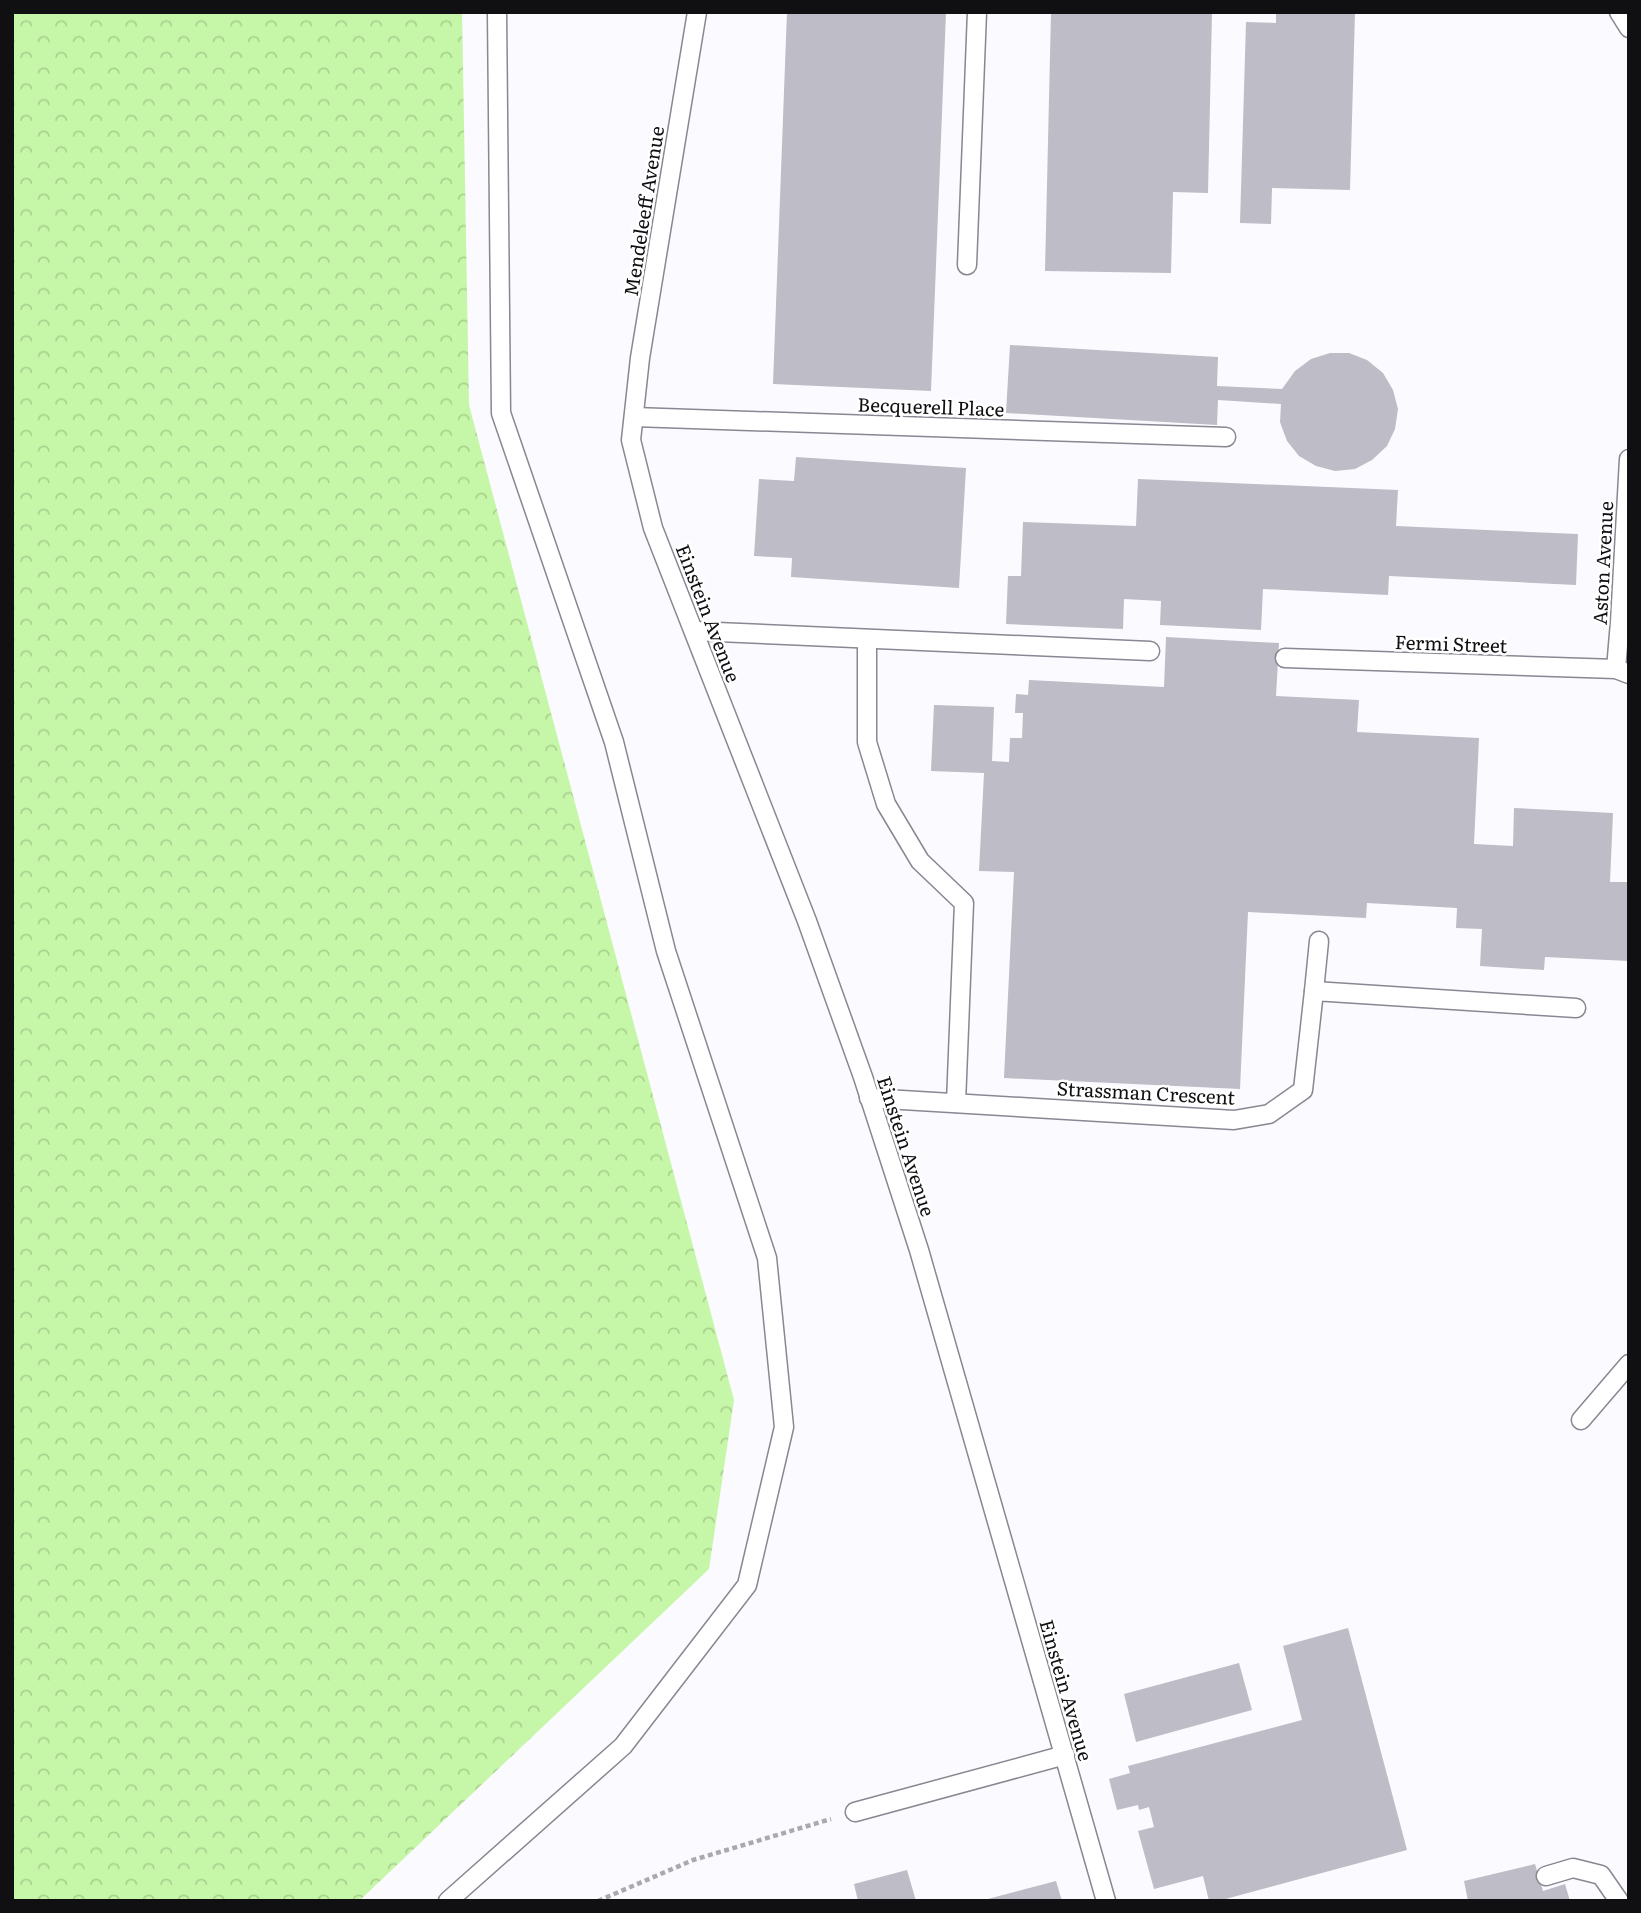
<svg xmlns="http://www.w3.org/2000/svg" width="1641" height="1913" viewBox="0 0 1641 1913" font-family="Literata,serif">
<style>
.forest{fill:url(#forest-crowns)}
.building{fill:#bdbcc7}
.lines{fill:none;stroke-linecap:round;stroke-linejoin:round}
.service-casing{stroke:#888792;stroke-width:21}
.path{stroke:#aaaaae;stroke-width:4.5;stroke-dasharray:5 3.5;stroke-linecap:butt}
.service{stroke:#fff;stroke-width:18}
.labels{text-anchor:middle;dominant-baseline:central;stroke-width:5;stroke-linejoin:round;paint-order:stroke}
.street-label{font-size:19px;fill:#101013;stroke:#fff}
</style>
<defs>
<pattern id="forest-crowns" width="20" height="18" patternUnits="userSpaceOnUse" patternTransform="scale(1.75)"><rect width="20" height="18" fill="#c6f6a7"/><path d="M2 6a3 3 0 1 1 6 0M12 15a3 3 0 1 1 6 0" fill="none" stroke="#a9d28f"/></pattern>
</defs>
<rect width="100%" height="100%" fill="#fbfaff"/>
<polygon class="forest" points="12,12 462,12 469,405 734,1400 709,1569 359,1901 12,1901"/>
<g class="building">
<polygon points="787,12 946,12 931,391 773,384"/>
<polygon points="1051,12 1212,12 1208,193 1173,192 1171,273 1045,271"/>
<polygon points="1276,12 1355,12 1350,190 1272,188 1271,224 1240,223 1246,22 1276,23"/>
<polygon points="1010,345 1218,357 1217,386 1282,389 1295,371 1311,359 1330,353 1349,353 1367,360 1383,373 1393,390 1398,409 1395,429 1387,446 1372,460 1355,469 1335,471 1316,466 1299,456 1287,441 1280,422 1281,404 1218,400 1217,425 1006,413"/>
<polygon points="796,457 966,468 959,588 791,577 792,558 754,556 759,479 794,481"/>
<polygon points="1138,479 1398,490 1396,526 1578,534 1576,585 1389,576 1388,595 1263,589 1261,630 1160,625 1161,601 1124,599 1123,629 1006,624 1008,576 1021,576 1023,522 1136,526"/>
<polygon points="1166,637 1279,643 1276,696 1359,700 1357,732 1479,738 1474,844 1513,846 1514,808 1613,813 1610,882 1629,882 1629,961 1545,957 1544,970 1480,966 1482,929 1456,928 1457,908 1367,903 1366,918 1248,912 1240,1089 1004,1078 1014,872 979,871 984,773 931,771 934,705 994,707 992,761 1009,762 1010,738 1022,738 1023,713 1015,713 1016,694 1028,695 1029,680 1164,687"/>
<polygon points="1348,1628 1407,1850 1218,1901 1209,1901 1203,1876 1154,1889 1138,1831 1154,1827 1149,1807 1139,1810 1138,1805 1117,1810 1109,1779 1130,1773 1128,1766 1302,1720 1283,1646"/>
<polygon points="1239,1663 1252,1710 1136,1742 1124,1694"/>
<polygon points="1535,1864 1543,1891 1565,1884 1570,1901 1468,1901 1464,1881"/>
<polygon points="907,1870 916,1901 858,1901 854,1884"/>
<polygon points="1056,1881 1062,1901 985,1901 984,1900"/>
</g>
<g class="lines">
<g class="service-casing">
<g id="service">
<polyline points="697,12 640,358 631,440 653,528 807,921 863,1077 919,1250 1106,1901"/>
<polyline points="1619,12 1629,28"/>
<polyline points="967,265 977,12"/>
<polyline points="634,417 1226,437"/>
<polyline points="694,631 1150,651"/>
<polyline points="867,639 867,742 886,804 920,861 964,903 956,1103"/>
<polyline points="1285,658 1616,669 1629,674"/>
<polyline points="1616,669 1620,622 1629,459"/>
<polyline points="1314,991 1319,941"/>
<polyline points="869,1098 1234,1120 1269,1114 1303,1090 1314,991 1576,1008"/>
<polyline points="1581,1420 1629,1364"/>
<polyline points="855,1812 1065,1755"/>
<polyline points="1546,1876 1573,1868 1601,1875 1619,1901"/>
<polyline points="448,1901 623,1746 747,1585 784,1427 767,1258 666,951 614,742 501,413 497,12"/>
</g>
</g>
<polyline class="path" points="598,1901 693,1860 831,1819"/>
<use href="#service" class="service"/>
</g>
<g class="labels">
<g class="street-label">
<text transform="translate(643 211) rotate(-81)">Mendeleeff Avenue</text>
<text transform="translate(931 406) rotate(2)">Becquerell Place</text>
<text transform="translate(1602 563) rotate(-87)">Aston Avenue</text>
<text transform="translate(709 613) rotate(69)">Einstein Avenue</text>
<text transform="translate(1451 643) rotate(2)">Fermi Street</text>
<text transform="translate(1146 1092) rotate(3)">Strassman Crescent</text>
<text transform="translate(907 1146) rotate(72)">Einstein Avenue</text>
<text transform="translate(1067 1690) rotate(74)">Einstein Avenue</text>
</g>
</g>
<rect width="1641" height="1913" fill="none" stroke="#101013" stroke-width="28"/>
</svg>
